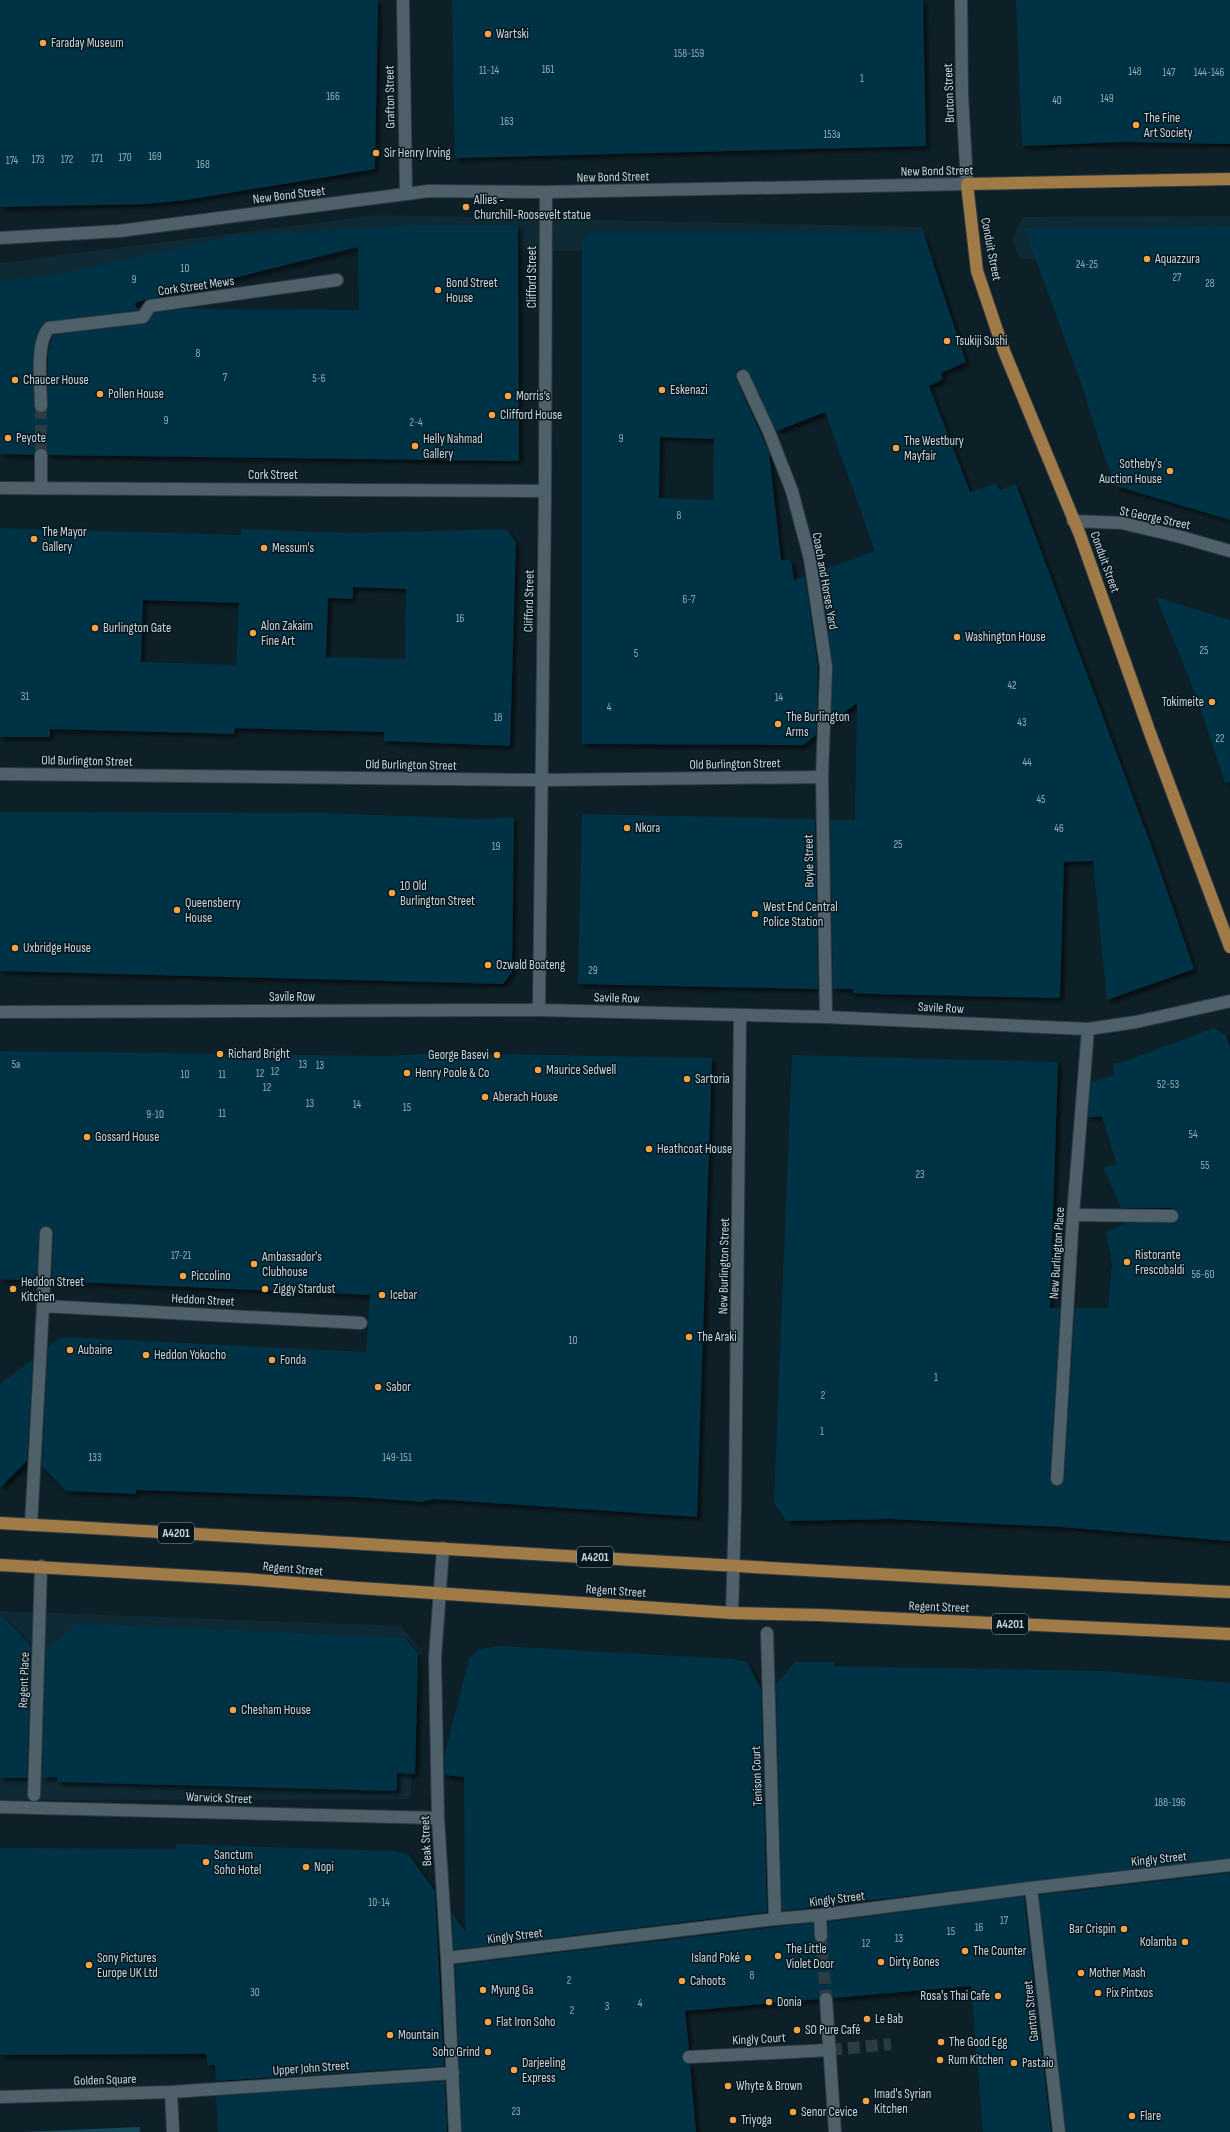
<svg xmlns="http://www.w3.org/2000/svg" width="1230" height="2132" viewBox="0 0 1230 2132" font-family="'Sofia Sans Condensed',sans-serif">
<style>
.built{fill:#0f2a34}
.green{fill:#15495c}
.building{fill:#034;fill-rule:evenodd;filter:url(#shadow)}
.lines{fill:none;stroke-linecap:round;stroke-linejoin:round}
.minor-tunnel{stroke:#2a3b42;stroke-width:12;stroke-dasharray:12 6;stroke-linecap:butt}
.minor-casing{stroke:#313a41;stroke-width:14}
.major-casing{stroke:#313a41;stroke-width:14}
.minor{stroke:#4e616a;stroke-width:12}
.major{stroke:#a07b47;stroke-width:12}
.poi-dot{fill:#f4a444;stroke:#05161e;stroke-width:1.5}
.labels{text-anchor:middle;dominant-baseline:central;stroke-width:3;stroke-linejoin:round;paint-order:stroke}
.number-label{font-size:11px;fill:#98adb5}
.shield{fill:#05161e;stroke:#909ca2;stroke-width:1}
.shield-label{font-size:12px;font-weight:bold;fill:#cbd6db}
.poi-label{font-size:13px;fill:#cbd6db;stroke:#05161e;text-anchor:start}
.street-label{font-size:13px;fill:#cbd6db;stroke:#05161e}
</style>
<defs>
<filter id="shadow"><feDropShadow dx="3.5" dy="3.5" stdDeviation="2" flood-color="#0009"/></filter>
</defs>
<rect width="100%" height="100%" fill="#0e2027"/>
<g class="built">
<polygon points="377,215 922,227 935,258 368,247 0,333 0,263"/>
<polygon points="1230,216 1230,263 1020,259 1012,240 1022,217"/>
<polygon points="0,1611 401,1626 422,1652 410,1799 0,1800"/>
</g>
<polygon class="green" points="140,2127 140,2132 19,2132 22,2132"/>
<g class="building">
<polygon points="0,0 378,0 375,169 186,200 146,204 0,207"/>
<polygon points="452,0 923,0 926,146 455,158"/>
<polygon points="1016,0 1230,0 1230,144 1124,142 1022,146"/>
<path d="M412,225H518L519,461L48,455L47,451L41,448L37,449L34,455L0,454V281L54,275L232,236ZM358,247L359,310L185,309L154,313L149,321L144,324L53,335L48,354V409L42,413L34,410L33,353L38,332L45,322L139,310L140,308H136L135,303L149,299Z"/>
<polygon points="1230,226 1230,520 1116,486 1104,456 1081,383 1024,228"/>
<path d="M765,231L923,232L966,362L941,373L943,379L929,386L970,492L996,483L1000,490L1016,484L1156,859L1194,969L1107,1000L1093,861L1064,862L1060,998L874,994L853,993V989H833L830,820H855L857,703L831,723L833,666L819,571L875,551L825,412L777,431L747,370L740,369L737,371L736,379L769,452L781,560H791L794,580L805,576L818,667L816,735L803,745L582,744V241L590,232ZM660,437L714,439L713,500L659,498Z"/>
<path d="M0,528L241,535V529L355,533L506,529L516,542L510,746L384,741V732L235,728L234,734L50,729V737H0ZM353,587L406,589L405,659L326,657L328,598L353,599ZM143,600L239,603L236,665L141,662Z"/>
<polygon points="1156,597 1230,620 1230,782 1225,783 1195,693"/>
<polygon points="0,812 325,813 479,819 514,817 512,972 503,984 0,971"/>
<polygon points="582,814 815,819 818,989 578,984"/>
<polygon points="1214,1028 1226,1035 1230,1047 1230,1541 1062,1527 890,1519 786,1521 774,1503 792,1055 1058,1062 1050,1308 1060,1308 1050,1479 1053,1485 1057,1486 1063,1483 1064,1479 1075,1308 1108,1308 1112,1264 1106,1232 1127,1223 1172,1223 1176,1222 1179,1216 1178,1212 1172,1208 1121,1208 1103,1167 1117,1165 1102,1117 1088,1117 1091,1082 1114,1075 1113,1064 1126,1061"/>
<polygon points="0,1051 386,1056 436,1053 712,1058 697,1517 433,1499 422,1502 357,1497 136,1490 136,1494 66,1491 42,1466 48,1347 62,1337 366,1352 370,1295 52,1281 53,1233 52,1229 47,1226 42,1227 39,1232 37,1281 0,1279"/>
<polygon points="33,1359 27,1461 0,1488 0,1384"/>
<polygon points="0,1614 31,1646 27,1778 0,1778"/>
<polygon points="77,1623 405,1638 418,1653 415,1774 397,1773 397,1791 57,1782 57,1777 42,1778 46,1651"/>
<polygon points="500,1646 732,1659 747,1662 761,1689 767,1912 454,1950 452,1914 465,1931 464,1777 445,1775 444,1757 469,1659 479,1649"/>
<polygon points="795,1662 835,1662 834,1666 1104,1671 1230,1683 1230,1858 782,1911 776,1684"/>
<polygon points="176,1844 393,1851 408,1854 435,1891 444,2066 216,2081 215,2065 208,2065 206,2054 0,2055 0,1848 176,1849"/>
<polygon points="1230,1873 1230,2132 1066,2132 1039,1895"/>
<polygon points="1024,1896 1051,2132 983,2132 971,1986 833,1998 830,1992 825,1992 822,1993 819,1999 685,2011 689,2050 683,2053 682,2058 685,2063 690,2064 696,2132 462,2132 455,1965 813,1923 815,1940 822,1943 828,1939 828,1922"/>
<polygon points="445,2081 447,2132 218,2132 216,2096"/>
</g>
<g class="lines">
<g class="minor-tunnel">
<polyline points="41,455 41,406"/>
<polyline points="821,1936 826,1999"/>
<polyline points="830,2050 891,2044"/>
</g>
<g class="minor-casing">
<g id="minor">
<polyline points="403,0 406,194"/>
<polyline points="0,238 119,231 429,191 546,192 967,184 962,95 961,0"/>
<polyline points="743,376 769,432 792,491 810,559 826,667 822,777 826,1017"/>
<path d="M41,406C41,385 35,343 49,328L143,317L150,306L337,280"/>
<polyline points="41,487 41,455"/>
<polyline points="0,488 545,491"/>
<polyline points="1073,521 1122,523 1181,537 1230,551"/>
<polyline points="0,774 541,780 822,777"/>
<polyline points="539,1010 545,491 546,192"/>
<polyline points="0,1012 539,1010 826,1017 1088,1029 1136,1022 1230,1001"/>
<polyline points="1073,1215 1172,1216"/>
<polyline points="43,1306 46,1233"/>
<polyline points="1057,1479 1073,1215 1088,1029"/>
<polyline points="31,1525 43,1306 361,1323"/>
<polyline points="443,1548 435,1658 438,1818 447,1958 455,2132"/>
<polyline points="732,1613 735,1508 740,1015"/>
<polyline points="767,1633 775,1919"/>
<polyline points="34,1795 41,1566"/>
<polyline points="0,1807 438,1818"/>
<polyline points="1031,1888 1059,2132"/>
<polyline points="820,1915 821,1936"/>
<polyline points="447,1958 775,1919 820,1915 1031,1888 1230,1865"/>
<polyline points="826,1999 835,2132"/>
<polyline points="689,2057 830,2050"/>
<polyline points="171,2092 173,2132"/>
<polyline points="0,2097 171,2092 453,2073"/>
</g>
</g>
<g class="major-casing">
<g id="major">
<polyline points="1230,179 967,184 977,271 1004,351 1080,535 1150,733 1230,947"/>
<path d="M0,1523C410,1545 820,1574 1230,1592"/>
<polyline points="0,1565 245,1579 359,1588 732,1613 819,1615 1230,1634"/>
</g>
</g>
<use href="#minor" class="minor"/>
<use href="#major" class="major"/>
</g>
<g class="poi-dot">
<circle cx="488" cy="34" r="4"/>
<circle cx="43" cy="43" r="4"/>
<circle cx="1136" cy="125" r="4"/>
<circle cx="376" cy="153" r="4"/>
<circle cx="466" cy="207" r="4"/>
<circle cx="1147" cy="259" r="4"/>
<circle cx="438" cy="290" r="4"/>
<circle cx="947" cy="341" r="4"/>
<circle cx="15" cy="380" r="4"/>
<circle cx="662" cy="390" r="4"/>
<circle cx="100" cy="394" r="4"/>
<circle cx="508" cy="396" r="4"/>
<circle cx="492" cy="415" r="4"/>
<circle cx="8" cy="438" r="4"/>
<circle cx="415" cy="446" r="4"/>
<circle cx="896" cy="448" r="4"/>
<circle cx="1170" cy="471" r="4"/>
<circle cx="34" cy="539" r="4"/>
<circle cx="264" cy="548" r="4"/>
<circle cx="95" cy="628" r="4"/>
<circle cx="253" cy="633" r="4"/>
<circle cx="957" cy="637" r="4"/>
<circle cx="1212" cy="702" r="4"/>
<circle cx="778" cy="724" r="4"/>
<circle cx="627" cy="828" r="4"/>
<circle cx="392" cy="893" r="4"/>
<circle cx="177" cy="910" r="4"/>
<circle cx="755" cy="914" r="4"/>
<circle cx="15" cy="948" r="4"/>
<circle cx="488" cy="965" r="4"/>
<circle cx="220" cy="1054" r="4"/>
<circle cx="497" cy="1055" r="4"/>
<circle cx="538" cy="1070" r="4"/>
<circle cx="407" cy="1073" r="4"/>
<circle cx="687" cy="1079" r="4"/>
<circle cx="485" cy="1097" r="4"/>
<circle cx="87" cy="1137" r="4"/>
<circle cx="649" cy="1149" r="4"/>
<circle cx="1127" cy="1262" r="4"/>
<circle cx="254" cy="1264" r="4"/>
<circle cx="183" cy="1276" r="4"/>
<circle cx="13" cy="1289" r="4"/>
<circle cx="265" cy="1289" r="4"/>
<circle cx="382" cy="1295" r="4"/>
<circle cx="689" cy="1337" r="4"/>
<circle cx="70" cy="1350" r="4"/>
<circle cx="146" cy="1355" r="4"/>
<circle cx="272" cy="1360" r="4"/>
<circle cx="378" cy="1387" r="4"/>
<circle cx="233" cy="1710" r="4"/>
<circle cx="206" cy="1862" r="4"/>
<circle cx="306" cy="1867" r="4"/>
<circle cx="1124" cy="1929" r="4"/>
<circle cx="1185" cy="1942" r="4"/>
<circle cx="965" cy="1951" r="4"/>
<circle cx="778" cy="1956" r="4"/>
<circle cx="748" cy="1958" r="4"/>
<circle cx="881" cy="1962" r="4"/>
<circle cx="89" cy="1965" r="4"/>
<circle cx="1081" cy="1973" r="4"/>
<circle cx="682" cy="1981" r="4"/>
<circle cx="483" cy="1990" r="4"/>
<circle cx="1098" cy="1993" r="4"/>
<circle cx="998" cy="1996" r="4"/>
<circle cx="769" cy="2002" r="4"/>
<circle cx="867" cy="2019" r="4"/>
<circle cx="488" cy="2022" r="4"/>
<circle cx="797" cy="2030" r="4"/>
<circle cx="390" cy="2035" r="4"/>
<circle cx="941" cy="2042" r="4"/>
<circle cx="488" cy="2052" r="4"/>
<circle cx="940" cy="2060" r="4"/>
<circle cx="1014" cy="2063" r="4"/>
<circle cx="514" cy="2070" r="4"/>
<circle cx="728" cy="2086" r="4"/>
<circle cx="866" cy="2101" r="4"/>
<circle cx="793" cy="2112" r="4"/>
<circle cx="1132" cy="2116" r="4"/>
<circle cx="733" cy="2120" r="4"/>
</g>
<g class="labels">
<g class="number-label">
<text x="689" y="53">158-159</text>
<text x="548" y="69">161</text>
<text x="489" y="70">11-14</text>
<text x="1135" y="71">148</text>
<text x="1169" y="72">147</text>
<text x="1209" y="72">144-146</text>
<text x="862" y="78">1</text>
<text x="333" y="96">166</text>
<text x="1107" y="98">149</text>
<text x="1057" y="100">40</text>
<text x="507" y="121">163</text>
<text x="832" y="134">153a</text>
<text x="155" y="156">169</text>
<text x="125" y="157">170</text>
<text x="97" y="158">171</text>
<text x="38" y="159">173</text>
<text x="67" y="159">172</text>
<text x="12" y="160">174</text>
<text x="203" y="164">168</text>
<text x="1087" y="264">24-25</text>
<text x="185" y="268">10</text>
<text x="1177" y="277">27</text>
<text x="134" y="279">9</text>
<text x="1210" y="283">28</text>
<text x="198" y="353">8</text>
<text x="225" y="377">7</text>
<text x="319" y="378">5-6</text>
<text x="166" y="420">9</text>
<text x="416" y="422">2-4</text>
<text x="621" y="438">9</text>
<text x="679" y="515">8</text>
<text x="689" y="599">6-7</text>
<text x="460" y="618">16</text>
<text x="1204" y="650">25</text>
<text x="636" y="653">5</text>
<text x="1012" y="685">42</text>
<text x="25" y="696">31</text>
<text x="779" y="697">14</text>
<text x="609" y="707">4</text>
<text x="498" y="717">18</text>
<text x="1022" y="722">43</text>
<text x="1220" y="738">22</text>
<text x="1027" y="762">44</text>
<text x="1041" y="799">45</text>
<text x="1059" y="828">46</text>
<text x="898" y="844">25</text>
<text x="496" y="846">19</text>
<text x="593" y="970">29</text>
<text x="16" y="1064">5a</text>
<text x="303" y="1064">13</text>
<text x="320" y="1065">13</text>
<text x="275" y="1071">12</text>
<text x="260" y="1073">12</text>
<text x="185" y="1074">10</text>
<text x="222" y="1074">11</text>
<text x="1168" y="1084">52-53</text>
<text x="267" y="1087">12</text>
<text x="310" y="1103">13</text>
<text x="357" y="1104">14</text>
<text x="407" y="1107">15</text>
<text x="222" y="1113">11</text>
<text x="155" y="1114">9-10</text>
<text x="1193" y="1134">54</text>
<text x="1205" y="1165">55</text>
<text x="920" y="1174">23</text>
<text x="181" y="1255">17-21</text>
<text x="1203" y="1274">56-60</text>
<text x="573" y="1340">10</text>
<text x="936" y="1377">1</text>
<text x="823" y="1395">2</text>
<text x="822" y="1431">1</text>
<text x="95" y="1457">133</text>
<text x="397" y="1457">149-151</text>
<text x="1170" y="1802">188-196</text>
<text x="379" y="1902">10-14</text>
<text x="1004" y="1920">17</text>
<text x="979" y="1927">16</text>
<text x="951" y="1931">15</text>
<text x="899" y="1938">13</text>
<text x="866" y="1943">12</text>
<text x="752" y="1975">8</text>
<text x="569" y="1980">2</text>
<text x="255" y="1992">30</text>
<text x="640" y="2003">4</text>
<text x="607" y="2006">3</text>
<text x="572" y="2010">2</text>
<text x="516" y="2111">23</text>
</g>
<g class="shield">
<rect x="158" y="1523" width="36" height="20" rx="3"/>
<rect x="577" y="1547" width="36" height="20" rx="3"/>
<rect x="992" y="1614" width="36" height="20" rx="3"/>
</g>
<g class="shield-label">
<text x="176" y="1533">A4201</text>
<text x="595" y="1557">A4201</text>
<text x="1010" y="1624">A4201</text>
</g>
<g class="poi-label">
<text x="496" y="34">Wartski</text>
<text x="51" y="43">Faraday Museum</text>
<text x="1144" y="118">The Fine<tspan x="1144" dy="15">Art Society</tspan></text>
<text x="384" y="153">Sir Henry Irving</text>
<text x="474" y="200">Allies -<tspan x="474" dy="15">Churchill-Roosevelt statue</tspan></text>
<text x="1155" y="259">Aquazzura</text>
<text x="446" y="283">Bond Street<tspan x="446" dy="15">House</tspan></text>
<text x="955" y="341">Tsukiji Sushi</text>
<text x="23" y="380">Chaucer House</text>
<text x="670" y="390">Eskenazi</text>
<text x="108" y="394">Pollen House</text>
<text x="516" y="396">Morris’s</text>
<text x="500" y="415">Clifford House</text>
<text x="16" y="438">Peyote</text>
<text x="423" y="439">Helly Nahmad<tspan x="423" dy="15">Gallery</tspan></text>
<text x="904" y="441">The Westbury<tspan x="904" dy="15">Mayfair</tspan></text>
<text x="1162" y="464" text-anchor="end">Sotheby's<tspan x="1162" dy="15">Auction House</tspan></text>
<text x="42" y="532">The Mayor<tspan x="42" dy="15">Gallery</tspan></text>
<text x="272" y="548">Messum's</text>
<text x="261" y="626">Alon Zakaim<tspan x="261" dy="15">Fine Art</tspan></text>
<text x="103" y="628">Burlington Gate</text>
<text x="965" y="637">Washington House</text>
<text x="1204" y="702" text-anchor="end">Tokimeite</text>
<text x="786" y="717">The Burlington<tspan x="786" dy="15">Arms</tspan></text>
<text x="635" y="828">Nkora</text>
<text x="400" y="886">10 Old<tspan x="400" dy="15">Burlington Street</tspan></text>
<text x="185" y="903">Queensberry<tspan x="185" dy="15">House</tspan></text>
<text x="763" y="907">West End Central<tspan x="763" dy="15">Police Station</tspan></text>
<text x="23" y="948">Uxbridge House</text>
<text x="496" y="965">Ozwald Boateng</text>
<text x="228" y="1054">Richard Bright</text>
<text x="489" y="1055" text-anchor="end">George Basevi</text>
<text x="546" y="1070">Maurice Sedwell</text>
<text x="415" y="1073">Henry Poole &amp; Co</text>
<text x="695" y="1079">Sartoria</text>
<text x="493" y="1097">Aberach House</text>
<text x="95" y="1137">Gossard House</text>
<text x="657" y="1149">Heathcoat House</text>
<text x="1135" y="1255">Ristorante<tspan x="1135" dy="15">Frescobaldi</tspan></text>
<text x="262" y="1257">Ambassador's<tspan x="262" dy="15">Clubhouse</tspan></text>
<text x="191" y="1276">Piccolino</text>
<text x="21" y="1282">Heddon Street<tspan x="21" dy="15">Kitchen</tspan></text>
<text x="273" y="1289">Ziggy Stardust</text>
<text x="390" y="1295">Icebar</text>
<text x="697" y="1337">The Araki</text>
<text x="78" y="1350">Aubaine</text>
<text x="154" y="1355">Heddon Yokocho</text>
<text x="280" y="1360">Fonda</text>
<text x="386" y="1387">Sabor</text>
<text x="241" y="1710">Chesham House</text>
<text x="214" y="1855">Sanctum<tspan x="214" dy="15">Soho Hotel</tspan></text>
<text x="314" y="1867">Nopi</text>
<text x="1116" y="1929" text-anchor="end">Bar Crispin</text>
<text x="1177" y="1942" text-anchor="end">Kolamba</text>
<text x="786" y="1949">The Little<tspan x="786" dy="15">Violet Door</tspan></text>
<text x="973" y="1951">The Counter</text>
<text x="97" y="1958">Sony Pictures<tspan x="97" dy="15">Europe UK Ltd</tspan></text>
<text x="740" y="1958" text-anchor="end">Island Poké</text>
<text x="889" y="1962">Dirty Bones</text>
<text x="1089" y="1973">Mother Mash</text>
<text x="690" y="1981">Cahoots</text>
<text x="491" y="1990">Myung Ga</text>
<text x="1106" y="1993">Pix Pintxos</text>
<text x="990" y="1996" text-anchor="end">Rosa's Thai Cafe</text>
<text x="777" y="2002">Donia</text>
<text x="875" y="2019">Le Bab</text>
<text x="496" y="2022">Flat Iron Soho</text>
<text x="805" y="2030">SO Pure Café</text>
<text x="398" y="2035">Mountain</text>
<text x="949" y="2042">The Good Egg</text>
<text x="480" y="2052" text-anchor="end">Soho Grind</text>
<text x="948" y="2060">Rum Kitchen</text>
<text x="522" y="2063">Darjeeling<tspan x="522" dy="15">Express</tspan></text>
<text x="1022" y="2063">Pastaio</text>
<text x="736" y="2086">Whyte &amp; Brown</text>
<text x="874" y="2094">Imad's Syrian<tspan x="874" dy="15">Kitchen</tspan></text>
<text x="801" y="2112">Senor Cevice</text>
<text x="1140" y="2116">Flare</text>
<text x="741" y="2120">Triyoga</text>
</g>
<g class="street-label">
<text transform="translate(949 93) rotate(-92)">Bruton Street</text>
<text transform="translate(390 97) rotate(-91)">Grafton Street</text>
<text transform="translate(937 171) rotate(-1)">New Bond Street</text>
<text transform="translate(613 177) rotate(-1)">New Bond Street</text>
<text transform="translate(289 195) rotate(-7)">New Bond Street</text>
<text transform="translate(991 249) rotate(79)">Conduit Street</text>
<text transform="translate(532 277) rotate(-90)">Clifford Street</text>
<text transform="translate(196 286) rotate(-8)">Cork Street Mews</text>
<text x="273" y="475">Cork Street</text>
<text transform="translate(1155 518) rotate(12)">St George Street</text>
<text transform="translate(1105 562) rotate(70)">Conduit Street</text>
<text transform="translate(825 581) rotate(80)">Coach and Horses Yard</text>
<text transform="translate(529 601) rotate(-89)">Clifford Street</text>
<text transform="translate(87 761) rotate(1)">Old Burlington Street</text>
<text transform="translate(735 764) rotate(-1)">Old Burlington Street</text>
<text transform="translate(411 765) rotate(1)">Old Burlington Street</text>
<text transform="translate(809 861) rotate(-91)">Boyle Street</text>
<text x="292" y="997">Savile Row</text>
<text transform="translate(617 998) rotate(2)">Savile Row</text>
<text transform="translate(941 1008) rotate(3)">Savile Row</text>
<text transform="translate(1057 1253) rotate(-86)">New Burlington Place</text>
<text transform="translate(724 1266) rotate(-89)">New Burlington Street</text>
<text transform="translate(203 1300) rotate(3)">Heddon Street</text>
<text transform="translate(293 1569) rotate(5)">Regent Street</text>
<text transform="translate(616 1591) rotate(4)">Regent Street</text>
<text transform="translate(939 1607) rotate(2)">Regent Street</text>
<text transform="translate(24 1680) rotate(-88)">Regent Place</text>
<text transform="translate(757 1776) rotate(-92)">Tenison Court</text>
<text transform="translate(219 1798) rotate(2)">Warwick Street</text>
<text transform="translate(426 1841) rotate(-93)">Beak Street</text>
<text transform="translate(1159 1859) rotate(-6)">Kingly Street</text>
<text transform="translate(837 1899) rotate(-7)">Kingly Street</text>
<text transform="translate(515 1936) rotate(-7)">Kingly Street</text>
<text transform="translate(1031 2011) rotate(-96)">Ganton Street</text>
<text transform="translate(759 2039) rotate(-3)">Kingly Court</text>
<text transform="translate(311 2068) rotate(-4)">Upper John Street</text>
<text transform="translate(105 2080) rotate(-2)">Golden Square</text>
</g>
</g>
</svg>
